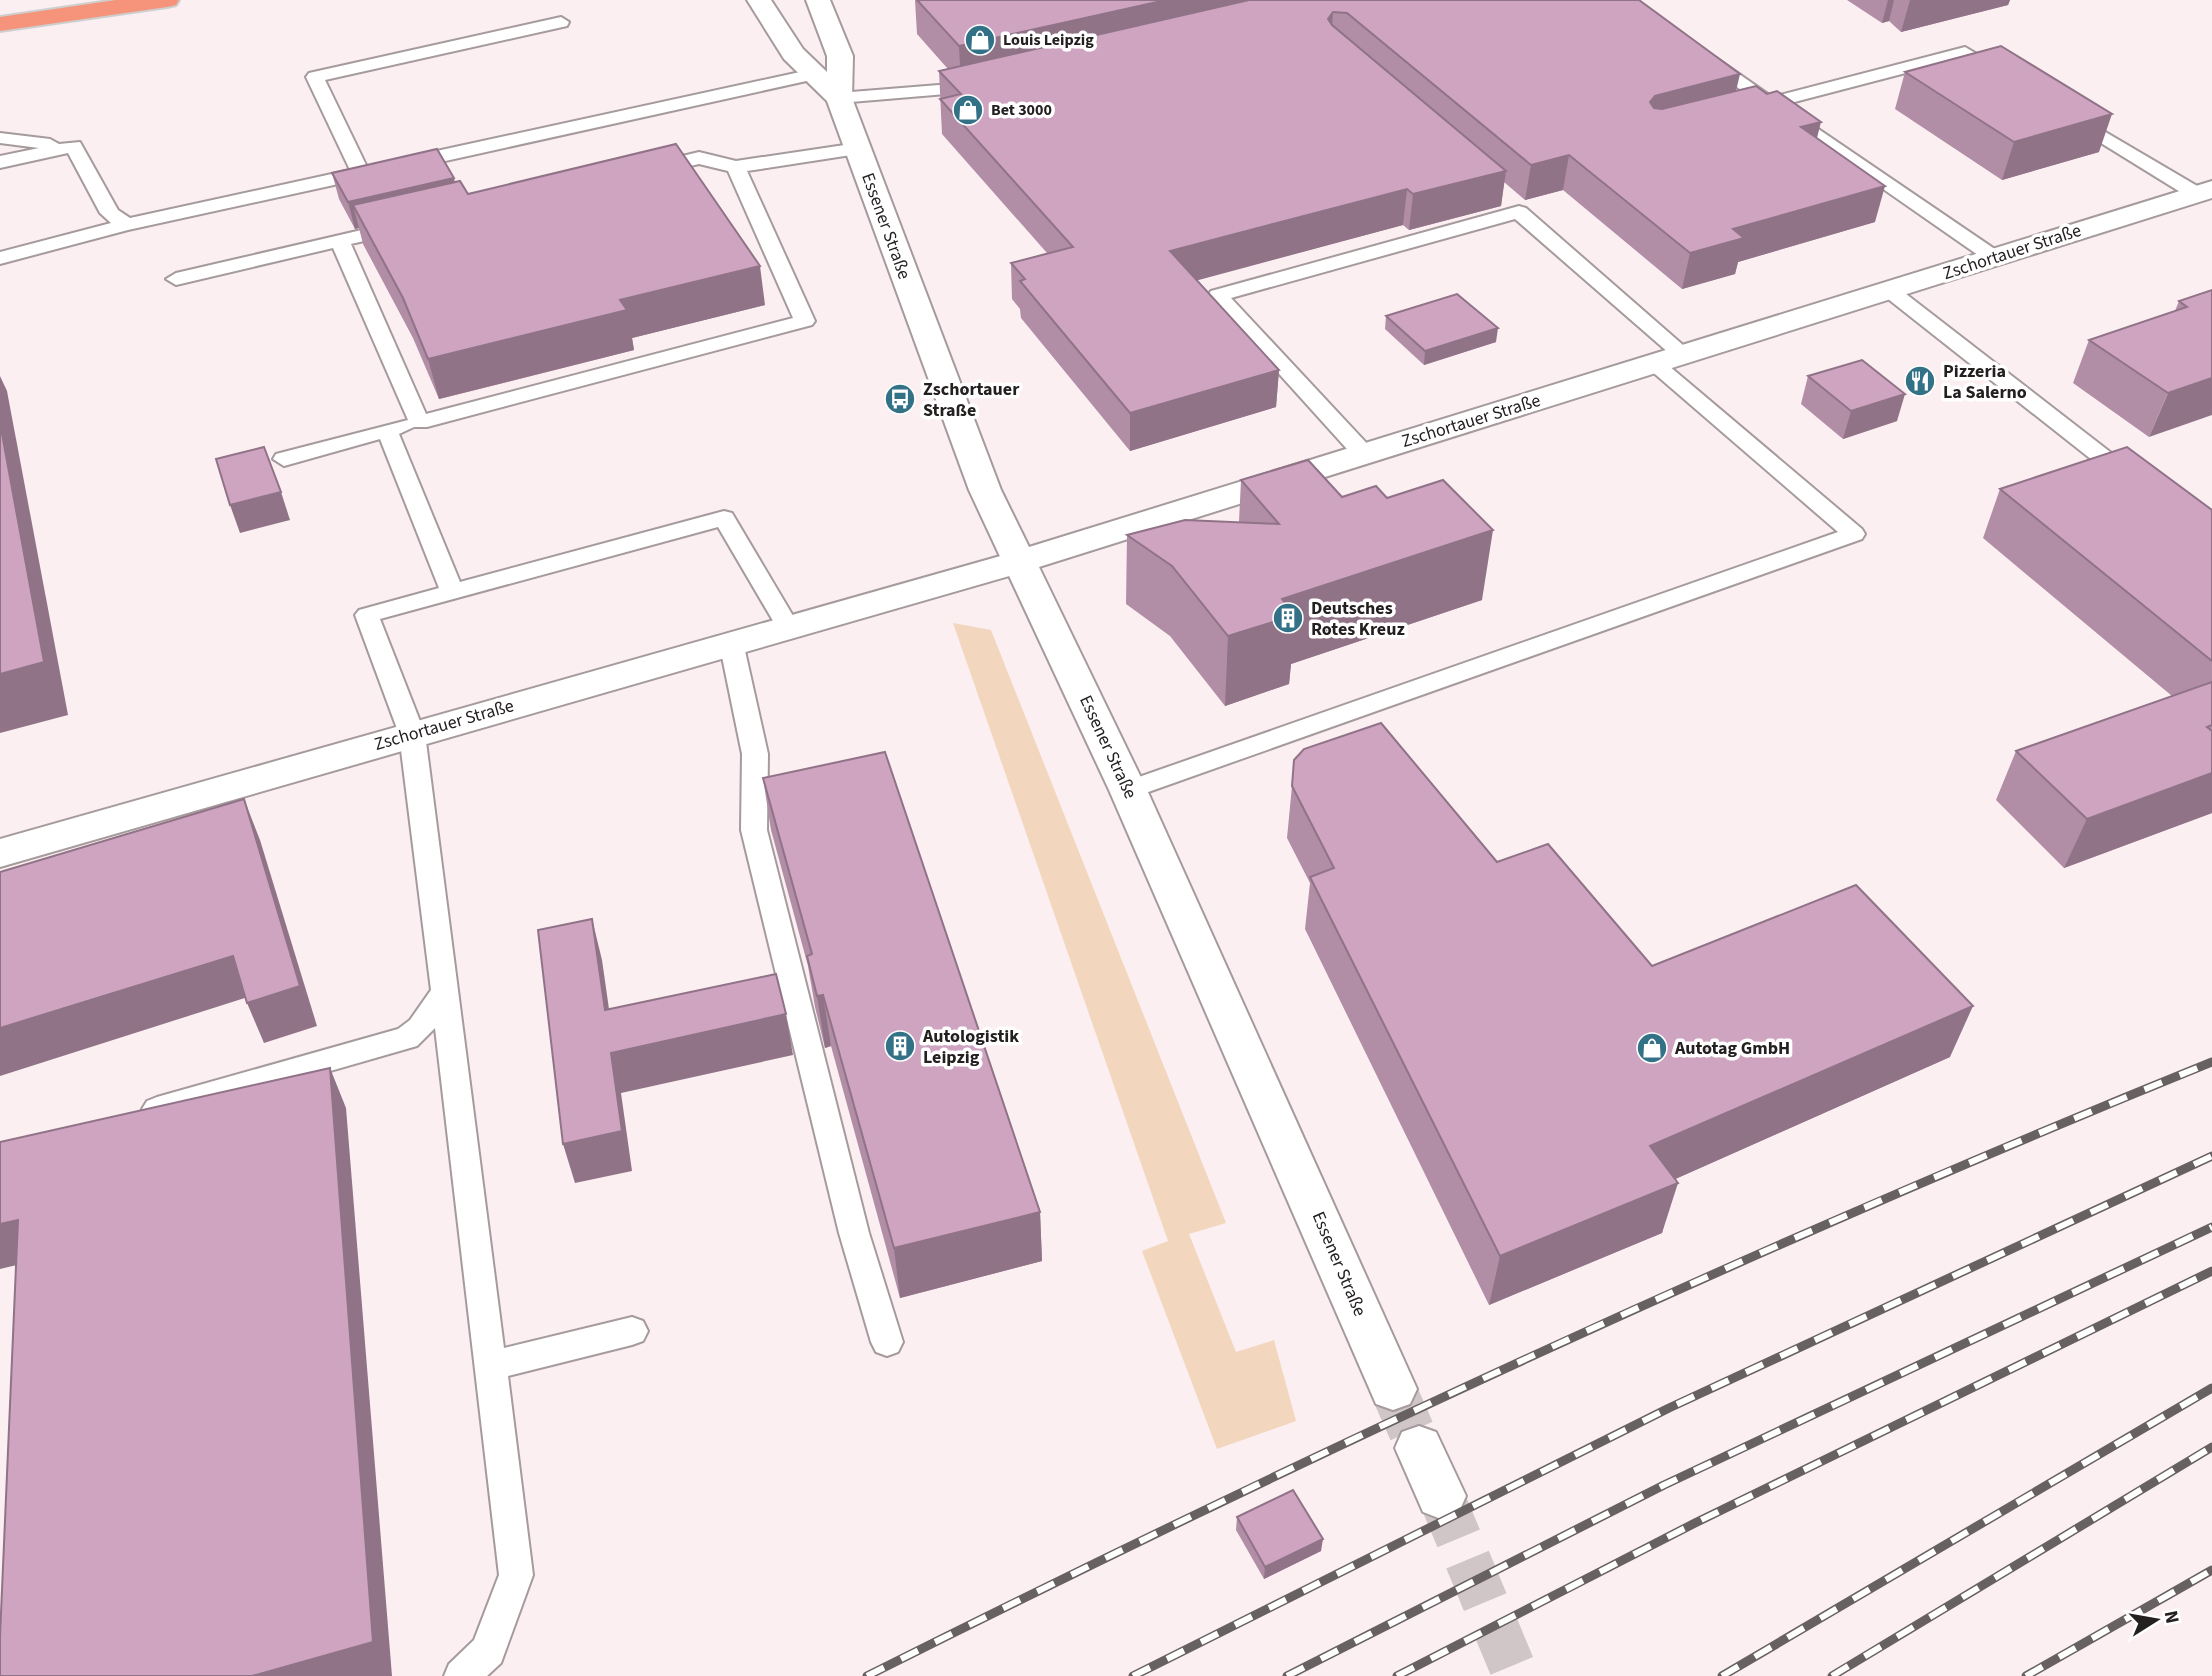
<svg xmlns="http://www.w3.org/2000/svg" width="2212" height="1676" viewBox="0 0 2212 1676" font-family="'Source Sans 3',sans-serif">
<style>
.green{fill:#f2d6be}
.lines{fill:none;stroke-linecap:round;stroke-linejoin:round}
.secondary-tunnel{stroke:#d0c6c7;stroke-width:46;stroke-dasharray:46 23;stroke-linecap:butt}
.lane-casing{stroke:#a59a9c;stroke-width:4}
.street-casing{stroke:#a59a9c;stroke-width:4}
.secondary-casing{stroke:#a59a9c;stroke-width:4}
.highway-casing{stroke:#cfcece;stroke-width:4}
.lane{fill:#fff;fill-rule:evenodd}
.street{fill:#fff;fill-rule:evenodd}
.secondary{fill:#fff;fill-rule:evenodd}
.highway{fill:#f6937b;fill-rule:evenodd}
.rail-casing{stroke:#676161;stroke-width:9}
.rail{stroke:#fff;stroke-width:6;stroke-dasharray:19;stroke-linecap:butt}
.wall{fill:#b18da6}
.shaded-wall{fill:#907387}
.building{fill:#cea4c1;stroke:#907387;stroke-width:2}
.labels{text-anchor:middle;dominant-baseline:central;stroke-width:7;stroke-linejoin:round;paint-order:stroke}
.far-poi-label{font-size:16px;font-weight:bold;fill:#242020;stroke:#fff;text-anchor:start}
.street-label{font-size:18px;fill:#242020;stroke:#fff}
.poi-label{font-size:18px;font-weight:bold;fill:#242020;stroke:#fff;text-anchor:start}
</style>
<rect width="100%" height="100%" fill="#fbeff1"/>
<polygon class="green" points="953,623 991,630 1226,1223 1189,1234 1236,1352 1274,1340 1296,1421 1217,1449 1142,1251 1168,1241"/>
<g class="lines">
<g class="secondary-tunnel">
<polyline points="1393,1389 1419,1448"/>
<polyline points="1441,1496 1516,1676"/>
</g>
<g class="lane-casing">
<g id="lane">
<polygon points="561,17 569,22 567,26 325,80 367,167 377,172 375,176 128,230 0,264 0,252 111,223 100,213 68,153 0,168 0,156 39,148 0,143 0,133 50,139 59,144 80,142 118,210 130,218 350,170 306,77 309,73"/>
<polygon points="1965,47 2007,72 1998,77 1963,58 1783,105 2002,254 2005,258 1995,264 1988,262 1701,62 1704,58 1716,58 1772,97"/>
<polygon points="814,69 820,70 823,74 820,78 409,169 400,163 409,157"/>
<polygon points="976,82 985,87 982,91 839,103 830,98 839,93"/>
<polygon points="2073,113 2204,190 2206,194 2197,200 2190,198 2067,122 2064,118"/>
<polygon points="858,143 867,149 864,153 747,171 815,321 812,325 427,427 414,427 399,434 460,582 724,511 732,513 735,518 799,626 795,631 779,631 718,527 380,619 425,734 504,1348 632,1317 643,1321 648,1331 643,1341 632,1345 508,1376 533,1575 501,1663 487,1676 444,1676 449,1664 474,1640 499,1575 435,1028 417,1046 157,1121 147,1117 142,1109 147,1101 157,1097 398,1029 410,1020 431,990 399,734 355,615 359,610 439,588 380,439 284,466 273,459 276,454 408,420 333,248 176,285 166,279 176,273 396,222 403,224 406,228 403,232 351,244 426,414 793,318 728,171 699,164 652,175 643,169 645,165 699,152 736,161"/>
<polygon points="1519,206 1526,208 1691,352 1694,356 1691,360 1677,360 1515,219 1231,298 1372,449 1375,454 1364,461 1356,459 1208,295 1211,291"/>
<polygon points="1890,285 1897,287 2136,472 2139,477 2136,482 2120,482 1883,295 1880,291"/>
<polygon points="1655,358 1662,360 1862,529 1865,534 1862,539 1137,796 1128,799 1119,796 1115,790 1119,784 1838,532 1648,368 1645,364"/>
<polygon points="731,634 739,636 743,642 768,754 767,830 869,1233 903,1342 898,1352 887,1356 876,1352 871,1342 839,1233 741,830 742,754 719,642 723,636"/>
</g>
</g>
<g class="street-casing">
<polygon id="street" points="1018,551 1030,554 1035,562 1030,570 0,867 0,839"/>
</g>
<g class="secondary-casing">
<g id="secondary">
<polygon points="747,0 771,0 803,49 827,72 827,56 806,0 830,0 853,56 852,98 1001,490 1029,547 2212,181 2212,198 1039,567 1147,790 1417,1389 1410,1404 1393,1410 1376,1404 1109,790 969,490 827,101 784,59"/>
<polygon points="1419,1426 1436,1432 1466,1496 1459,1512 1441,1519 1423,1512 1395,1448 1402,1432"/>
</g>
</g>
<g class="highway-casing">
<polygon id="highway" points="116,0 179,0 176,5 167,7 0,31 0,17"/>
</g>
<use href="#lane" class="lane"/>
<use href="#street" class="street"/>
<use href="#secondary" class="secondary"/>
<use href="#highway" class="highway"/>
<g class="rail-casing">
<g id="rail">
<path d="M867,1676C1308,1455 1754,1247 2212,1062"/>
<polyline points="1133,1676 1669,1408 2212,1156"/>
<polyline points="1287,1676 1664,1485 2212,1227"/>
<polyline points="1397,1676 1695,1523 2212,1271"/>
<polyline points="1722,1676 2212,1388"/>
<polyline points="1832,1676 2212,1447"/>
<polyline points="2026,1676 2212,1570"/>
</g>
</g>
<use href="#rail" class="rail"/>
</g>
<g class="wall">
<polygon points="915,0 1639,0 1736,91 1817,138 1875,222 1738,262 1735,274 1682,289 1563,190 1525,200 1504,182 1501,206 1409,230 1403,225 1196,280 1279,370 1276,407 1130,451 1021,318 1020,309 1012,299 1011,263 1047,253 942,134 939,71 948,69 917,34"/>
<polygon points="1847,0 2010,0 2008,5 1901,32 1889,21 1882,23"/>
<polygon points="1905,72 2099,152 2002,180 1895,109"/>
<polygon points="332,173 455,182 468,194 765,305 632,338 634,350 439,399 413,338 363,244 359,228 355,229 339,199"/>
<polygon points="2212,290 2149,437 2073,383 2089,340 2175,311 2179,301"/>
<polygon points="1386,316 1496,342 1424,365 1385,329"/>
<polygon points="1808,376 1897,421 1843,439 1801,404"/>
<polygon points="1241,480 1342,497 1482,600 1291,664 1289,684 1225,706 1170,636 1126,604 1127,535 1239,522"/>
<polygon points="2000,489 2212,510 2212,813 2064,868 1996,800 2016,751 2172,696 1983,538"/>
<polygon points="763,778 1040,1212 1042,1261 900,1298 831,1046 825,1048 815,1007 808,966 771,830"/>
<polygon points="1292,786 1497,862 1652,966 1950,1057 1675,1179 1662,1233 1489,1305 1305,929 1310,883 1287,838"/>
<polygon points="1237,1517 1321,1551 1264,1579 1236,1530"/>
</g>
<g class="shaded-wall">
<polygon points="1166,0 1326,0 961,83 959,46"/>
<polygon points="1888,0 1894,0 1889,21 1882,23"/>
<polygon points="1910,0 2010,0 2008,5 1901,32"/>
<polygon points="1333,12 1331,46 1328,19"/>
<polygon points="1740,74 1732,108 1643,137 1650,102 1655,96"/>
<polygon points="2112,114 2099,152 2002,180 2014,142"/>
<polygon points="1821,122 1812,158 1801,127"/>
<polygon points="1569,155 1563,190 1525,200 1531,165"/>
<polygon points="1506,171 1501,206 1409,230 1413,194"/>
<polygon points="454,178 460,204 353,205 359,228 355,229 348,202"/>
<polygon points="1885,186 1875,222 1738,262 1735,274 1682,289 1690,253 1733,229"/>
<polygon points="1407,189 1403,225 1169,288 1170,251"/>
<polygon points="760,266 765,305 632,338 634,350 439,399 428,359 620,300"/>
<polygon points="1498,328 1496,342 1424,365 1425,351"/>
<polygon points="1279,370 1276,407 1130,451 1130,413"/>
<polygon points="0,376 7,391 68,715 0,733"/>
<polygon points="2212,378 2212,415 2149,437 2168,393"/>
<polygon points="1905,394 1897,421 1843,439 1851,411"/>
<polygon points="281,492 290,520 240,533 230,505"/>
<polygon points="1493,530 1482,600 1291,664 1289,684 1225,706 1228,636 1282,599"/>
<polygon points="2212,773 2212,813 2064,868 2087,819"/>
<polygon points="244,799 260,840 317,1026 264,1043 247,1003"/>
<polygon points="592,919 602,960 615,1051 605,1010"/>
<polygon points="233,956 251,996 0,1076 0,1028"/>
<polygon points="823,995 831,1046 825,1048 817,996"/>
<polygon points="1973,1006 1950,1057 1635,1197 1650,1146"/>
<polygon points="786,1014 793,1055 621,1093 632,1171 575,1183 563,1144 611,1053"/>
<polygon points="330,1068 346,1108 392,1676 252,1676"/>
<polygon points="1678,1183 1662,1233 1489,1305 1500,1256"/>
<polygon points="1040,1212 1042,1261 900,1298 894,1248"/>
<polygon points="18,1220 42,1259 0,1269 0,1224"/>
<polygon points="1323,1539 1321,1551 1264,1579 1265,1567"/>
</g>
<g class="building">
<polygon points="917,0 1166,0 959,46"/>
<polygon points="1249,0 1639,0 1740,74 1655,96 1650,102 1654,108 1662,109 1756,86 1767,94 1777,91 1821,122 1801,127 1885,186 1733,229 1744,238 1690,253 1569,155 1531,165 1347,13 1333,12 1328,19 1332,25 1506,171 1413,194 1407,189 1170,251 1279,370 1130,413 1020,281 1025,279 1011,263 1073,247 940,99 961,94 939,71"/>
<polygon points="2001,46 2112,114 2014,142 1905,72"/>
<polygon points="676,144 760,266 620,300 627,310 428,359 403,298 353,205 460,181 468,194"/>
<polygon points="437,149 454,178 348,202 332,173"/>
<polygon points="2212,290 2212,378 2168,393 2089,340 2187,307 2179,301"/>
<polygon points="1457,294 1498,328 1425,351 1386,316"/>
<polygon points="1862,360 1905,394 1851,411 1808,376"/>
<polygon points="0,423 44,662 0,674"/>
<polygon points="264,447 281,492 230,505 216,459"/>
<polygon points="2127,447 2212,510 2212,661 2000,489"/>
<polygon points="1308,460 1342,497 1376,486 1387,498 1443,480 1493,530 1282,599 1295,615 1228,636 1172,566 1127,535 1185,520 1279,524 1241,480"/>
<polygon points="2212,682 2212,725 2207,727 2212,731 2212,773 2087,819 2016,751"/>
<polygon points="1381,723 1497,862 1548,844 1652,966 1856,885 1973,1006 1650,1146 1678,1183 1500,1256 1310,877 1334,868 1292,786 1294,760 1304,749"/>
<polygon points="885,752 1040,1212 894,1248 823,995 817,996 807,956 812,954 763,778"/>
<polygon points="244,799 300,986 247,1003 233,956 0,1028 0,872"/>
<polygon points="592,919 605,1010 776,974 786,1014 611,1053 622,1131 563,1144 538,930"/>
<polygon points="330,1068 373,1642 252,1676 0,1676 0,1636 18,1220 0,1224 0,1142"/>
<polygon points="1293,1490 1323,1539 1265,1567 1237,1517"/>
</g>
<defs>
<g id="shop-disc" transform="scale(1.575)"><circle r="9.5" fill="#337187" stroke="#fff"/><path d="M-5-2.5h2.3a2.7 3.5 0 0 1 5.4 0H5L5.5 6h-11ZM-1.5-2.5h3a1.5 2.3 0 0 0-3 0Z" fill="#fff"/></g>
<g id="restaurant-disc" transform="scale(1.575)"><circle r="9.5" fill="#337187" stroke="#fff"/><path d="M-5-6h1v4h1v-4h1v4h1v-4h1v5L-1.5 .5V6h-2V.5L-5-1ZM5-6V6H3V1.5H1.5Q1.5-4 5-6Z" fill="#fff"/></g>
<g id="bus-disc" transform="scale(1.575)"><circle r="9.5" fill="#337187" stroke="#fff"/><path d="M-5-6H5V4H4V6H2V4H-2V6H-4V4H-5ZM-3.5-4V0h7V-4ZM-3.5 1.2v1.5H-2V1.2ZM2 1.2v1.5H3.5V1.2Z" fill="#fff"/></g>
<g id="building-disc" transform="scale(1.575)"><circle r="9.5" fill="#337187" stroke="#fff"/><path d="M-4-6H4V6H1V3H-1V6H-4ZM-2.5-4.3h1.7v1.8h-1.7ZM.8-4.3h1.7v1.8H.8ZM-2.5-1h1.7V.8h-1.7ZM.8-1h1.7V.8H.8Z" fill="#fff"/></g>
</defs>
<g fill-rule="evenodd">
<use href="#shop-disc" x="980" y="40"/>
<use href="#shop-disc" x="968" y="110"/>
<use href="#restaurant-disc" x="1920" y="381"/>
<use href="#bus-disc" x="900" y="399"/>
<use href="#building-disc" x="1288" y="618"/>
<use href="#building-disc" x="900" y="1046"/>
<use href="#shop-disc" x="1652" y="1048"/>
</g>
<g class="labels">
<g class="far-poi-label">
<text x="1003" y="40">Louis Leipzig</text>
<text x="991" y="110">Bet 3000</text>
</g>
<g class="street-label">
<text transform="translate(886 226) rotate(70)">Essener Straße</text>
<text transform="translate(2012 252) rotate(-18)">Zschortauer Straße</text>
<text transform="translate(1471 421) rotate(-17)">Zschortauer Straße</text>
<text transform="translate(444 725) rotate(-16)">Zschortauer Straße</text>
<text transform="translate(1108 747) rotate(65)">Essener Straße</text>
<text transform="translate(1339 1264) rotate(67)">Essener Straße</text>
</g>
<g class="poi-label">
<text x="1943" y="371">Pizzeria<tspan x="1943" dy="21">La Salerno</tspan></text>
<text x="923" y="389">Zschortauer<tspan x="923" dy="21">Straße</tspan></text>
<text x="1311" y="608">Deutsches<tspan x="1311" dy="21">Rotes Kreuz</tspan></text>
<text x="923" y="1036">Autologistik<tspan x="923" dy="21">Leipzig</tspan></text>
<text x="1675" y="1048">Autotag GmbH</text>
</g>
</g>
<g transform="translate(2156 1620) rotate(79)" stroke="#ffffff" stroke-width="5" paint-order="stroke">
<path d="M0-5L12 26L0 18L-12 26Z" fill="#242020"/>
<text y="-10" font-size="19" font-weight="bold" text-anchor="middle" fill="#242020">N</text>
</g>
</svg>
